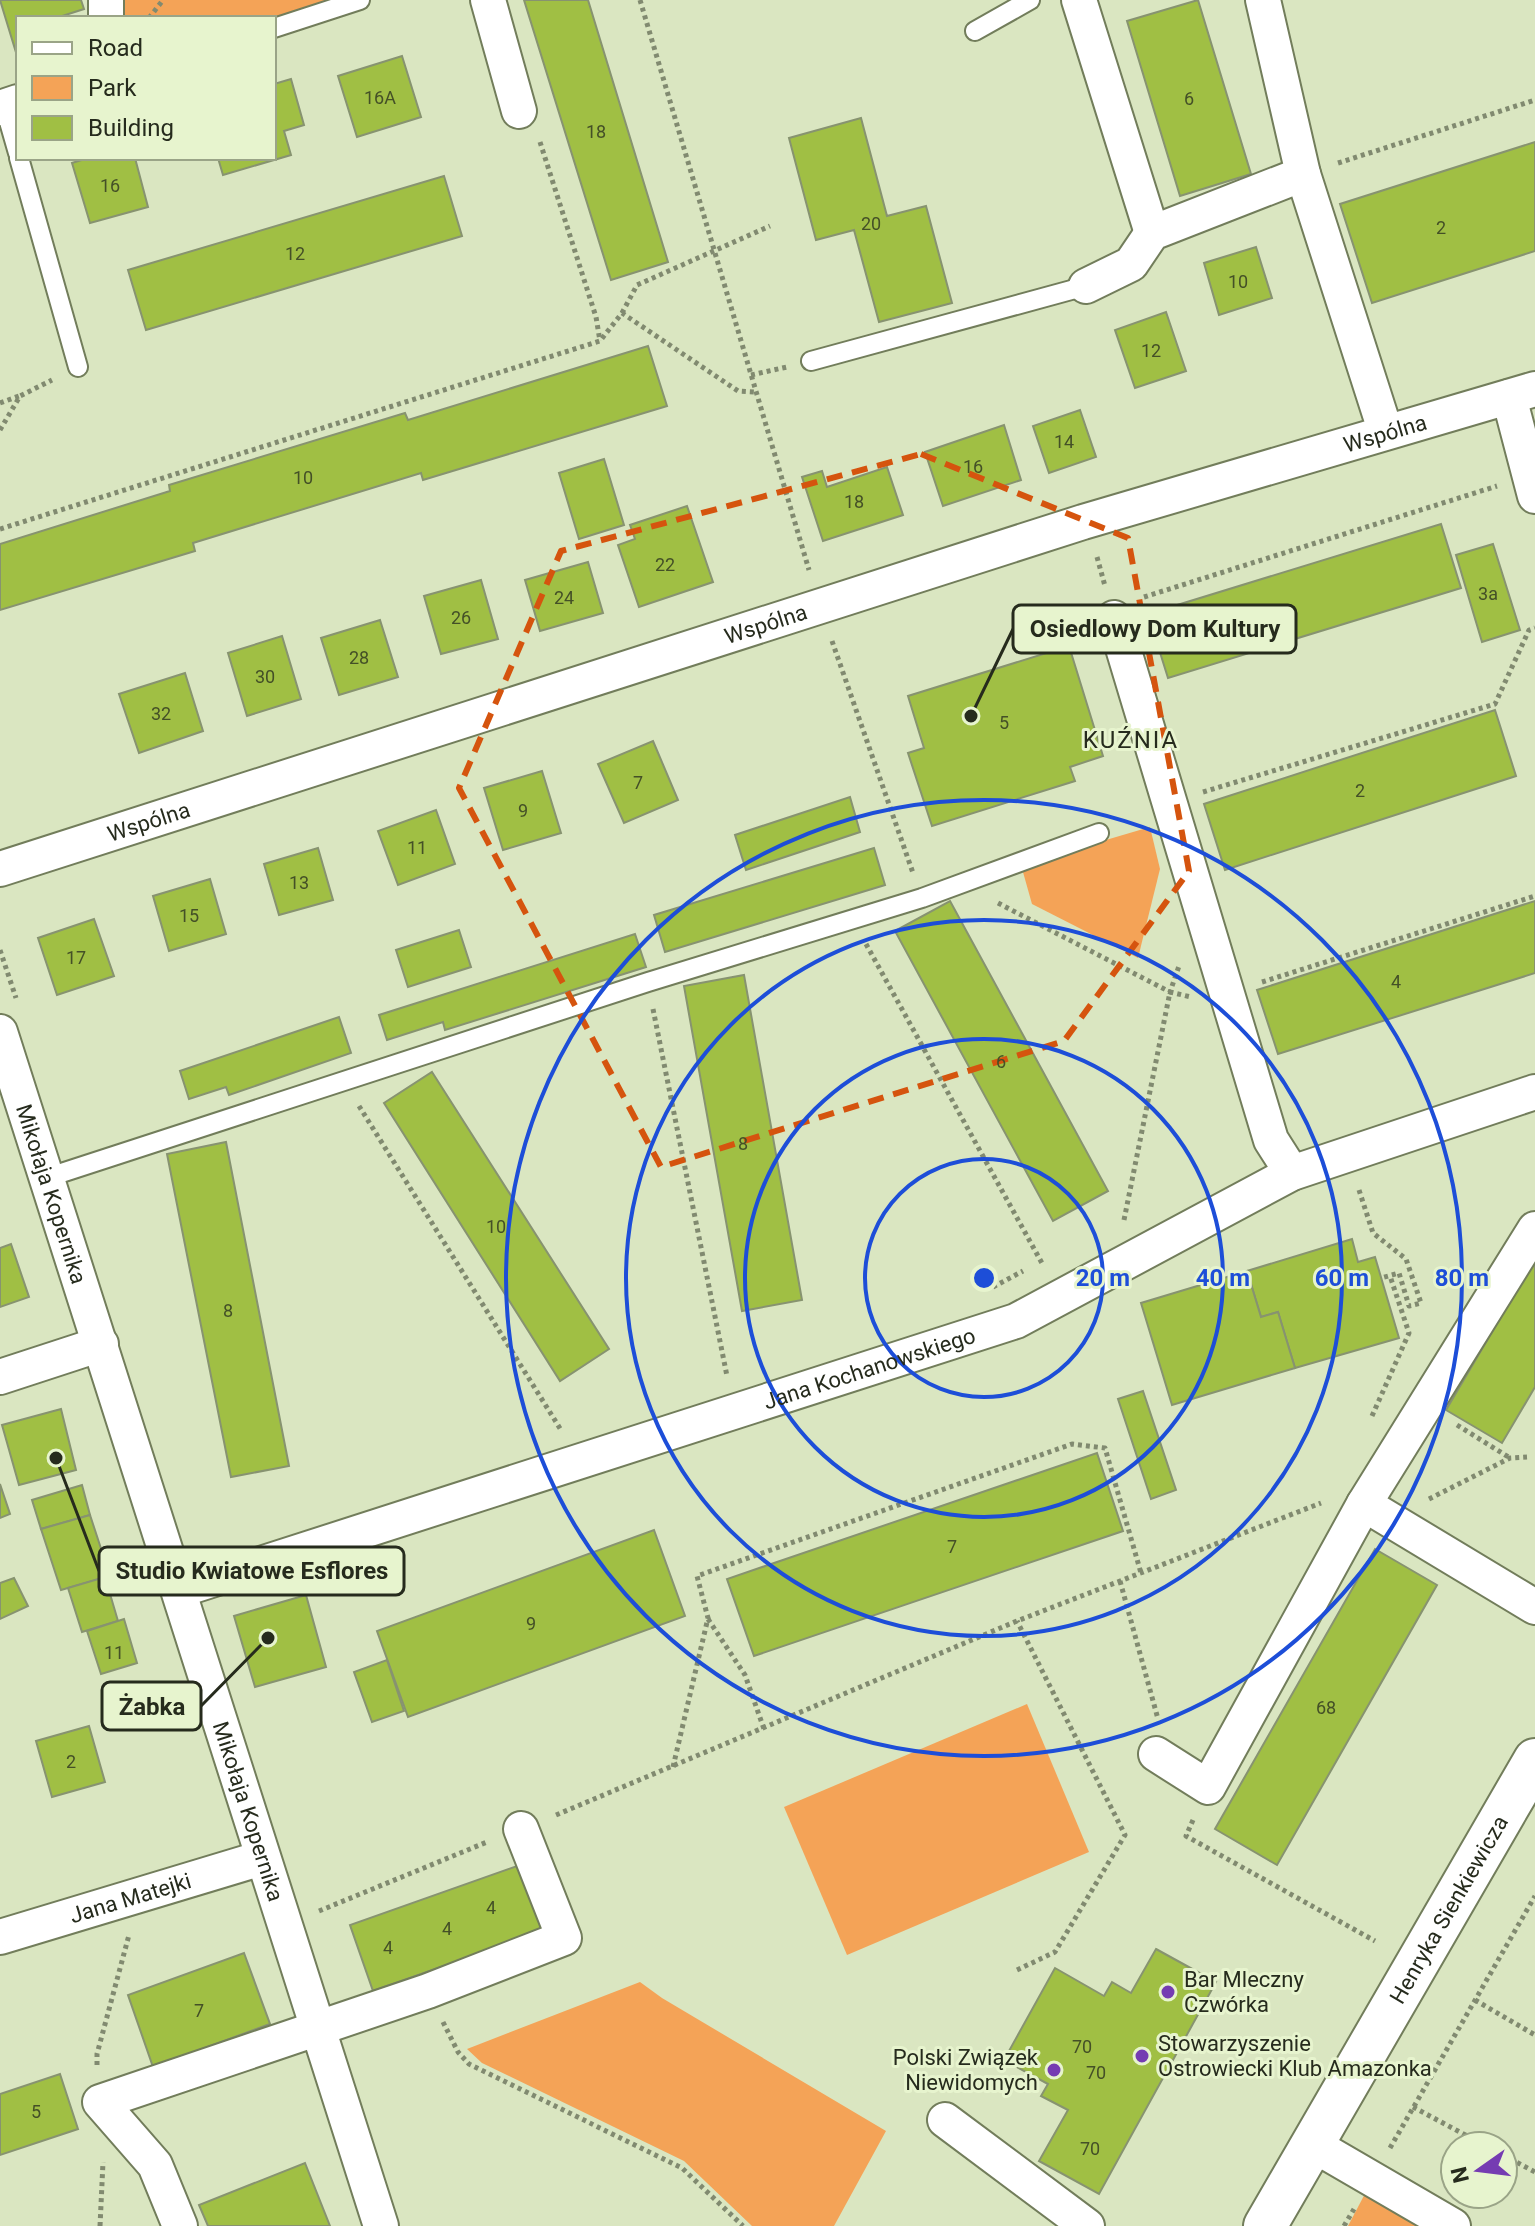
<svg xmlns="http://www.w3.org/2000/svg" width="1535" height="2226" viewBox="0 0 1535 2226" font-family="Roboto,sans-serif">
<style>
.green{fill:#f4a357}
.building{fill:#a0bf44;stroke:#879370;stroke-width:2}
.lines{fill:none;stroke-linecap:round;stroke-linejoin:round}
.service-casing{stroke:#727d5b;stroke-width:22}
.minor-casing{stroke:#727d5b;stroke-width:38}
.tertiary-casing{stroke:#727d5b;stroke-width:46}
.path{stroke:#818a70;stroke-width:5;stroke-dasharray:4 4;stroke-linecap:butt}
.service{stroke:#fff;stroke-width:18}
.minor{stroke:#fff;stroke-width:34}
.tertiary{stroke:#fff;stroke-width:42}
.marked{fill:none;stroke:#d5540e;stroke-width:6;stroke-dasharray:16 10;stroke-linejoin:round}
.ring{fill:none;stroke:#1d4ed8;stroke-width:4}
.poi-dot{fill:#753cb2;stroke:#e7f4ce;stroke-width:3}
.labels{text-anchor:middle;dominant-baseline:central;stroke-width:6;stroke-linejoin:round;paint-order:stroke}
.number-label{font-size:18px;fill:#445027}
.street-label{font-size:22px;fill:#262b1d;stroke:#e7f4ce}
.poi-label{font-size:22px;fill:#262b1d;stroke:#e7f4ce;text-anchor:start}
.neighbourhood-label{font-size:24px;letter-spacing:2px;fill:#262b1d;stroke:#e7f4ce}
.centre{fill:#1d4ed8;stroke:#e7f4ce;stroke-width:4}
.ring-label{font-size:24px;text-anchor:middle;font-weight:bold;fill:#1d4ed8;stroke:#e7f4ce;stroke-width:6;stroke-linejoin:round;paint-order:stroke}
.leader{fill:none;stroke:#262b1d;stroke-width:3}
.callout-dot{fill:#262b1d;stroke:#e7f4ce;stroke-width:3}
.callout{fill:#e7f4ce;stroke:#262b1d;stroke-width:3}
.callout-label{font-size:24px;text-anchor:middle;font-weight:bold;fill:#262b1d}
</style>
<rect width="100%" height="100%" fill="#dae6c1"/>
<g class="green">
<polygon points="106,0 360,0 274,28 274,18 106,18"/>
<polygon points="1150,827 1160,869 1138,958 1032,904 1021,865"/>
<polygon points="1027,1704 1089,1852 847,1955 784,1807"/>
<polygon points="640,1982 662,1998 886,2131 834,2226 752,2226 684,2161 482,2063 467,2049"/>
<polygon points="1368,2188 1433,2226 1348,2226"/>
</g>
<g class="building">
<polygon points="0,0 81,0 84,9 56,18 18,18 18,59"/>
<polygon points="524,0 588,0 668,262 611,280"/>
<polygon points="1198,0 1251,174 1180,196 1127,21"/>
<polygon points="402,56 421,117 357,137 338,76"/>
<polygon points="291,79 304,125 284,131 291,155 223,175 218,158 274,158 274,84"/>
<polygon points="861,118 887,216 926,206 952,303 879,322 854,230 816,240 789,138"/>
<polygon points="1535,142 1535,251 1372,303 1340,204"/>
<polygon points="88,158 135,158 148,207 90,223 72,163"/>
<polygon points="444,176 462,236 146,330 128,270"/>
<polygon points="1256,247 1272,298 1219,315 1204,263"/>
<polygon points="1166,312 1186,371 1135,388 1115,330"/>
<polygon points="648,346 667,406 423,480 421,473 193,543 195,551 0,610 0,544 170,491 169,485 405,413 408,420"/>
<polygon points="1080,410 1096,457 1049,473 1033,426"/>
<polygon points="1004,425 1021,480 943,506 925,452"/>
<polygon points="604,459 624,525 579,539 559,473"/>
<polygon points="887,467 903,515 823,541 802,477 822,471 827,487"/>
<polygon points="687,506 713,582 639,607 618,545 635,539 630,525"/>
<polygon points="1441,524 1461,588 1168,678 1148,614"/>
<polygon points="1493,544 1520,630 1482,642 1456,555"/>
<polygon points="588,562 603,613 540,631 525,580"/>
<polygon points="481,580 498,639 441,654 424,596"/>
<polygon points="380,620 398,677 339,695 321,638"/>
<polygon points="282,636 301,699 247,716 228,653"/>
<polygon points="1069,646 1103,756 1070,767 1075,781 932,826 908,753 924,748 908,696"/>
<polygon points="185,673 203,731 139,753 119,694"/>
<polygon points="1495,710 1516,776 1225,870 1204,804"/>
<polygon points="653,741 678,800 624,823 598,764"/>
<polygon points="542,771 561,833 503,850 484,788"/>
<polygon points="850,797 860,832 746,870 735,835"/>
<polygon points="436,810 455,864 398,885 378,831"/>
<polygon points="318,848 333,900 279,915 264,864"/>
<polygon points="874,848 885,885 665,952 654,915"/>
<polygon points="210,879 226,934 169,951 153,896"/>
<polygon points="950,901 1108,1191 1053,1221 895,931"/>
<polygon points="1535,901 1535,973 1278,1054 1257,990"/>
<polygon points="94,919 114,976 57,995 38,938"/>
<polygon points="459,930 471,967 408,987 396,950"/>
<polygon points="635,934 646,967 445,1030 443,1022 387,1040 379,1015"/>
<polygon points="744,975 802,1300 742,1311 684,986"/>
<polygon points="339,1017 351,1053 229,1095 226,1087 189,1099 180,1071"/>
<polygon points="432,1072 609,1349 560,1381 384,1103"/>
<polygon points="226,1142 289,1466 231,1477 167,1154"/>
<polygon points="1352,1239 1358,1262 1375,1257 1399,1338 1295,1368 1278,1312 1261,1317 1247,1271"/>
<polygon points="11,1244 29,1297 0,1307 0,1248"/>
<polygon points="1535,1259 1535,1387 1502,1443 1446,1410"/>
<polygon points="1247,1271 1261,1317 1278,1312 1295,1368 1172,1405 1141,1303"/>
<polygon points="1143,1391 1176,1490 1151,1499 1118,1399"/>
<polygon points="61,1409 76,1470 19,1485 2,1425"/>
<polygon points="1097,1453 1123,1531 754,1656 727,1579"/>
<polygon points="0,1484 10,1514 0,1518"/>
<polygon points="82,1485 90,1515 41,1529 32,1500"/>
<polygon points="90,1515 110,1576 61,1590 41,1529"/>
<polygon points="654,1530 685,1616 408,1717 377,1631"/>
<polygon points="1375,1549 1437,1585 1277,1865 1215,1829"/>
<polygon points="105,1577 118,1621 82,1632 68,1588"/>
<polygon points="14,1578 28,1606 0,1619 0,1583"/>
<polygon points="306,1595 326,1667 255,1687 234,1616"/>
<polygon points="124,1619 137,1663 101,1674 87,1631"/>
<polygon points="387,1660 404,1711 372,1722 354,1672"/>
<polygon points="89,1726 105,1782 52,1797 36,1741"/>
<polygon points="520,1865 543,1931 373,1991 350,1925"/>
<polygon points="1156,1949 1216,1982 1099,2194 1039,2161 1068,2110 1041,2096 1048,2084 1004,2060 1055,1968 1104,1996 1112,1982 1131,1993"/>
<polygon points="244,1953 270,2024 153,2067 128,1995"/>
<polygon points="60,2074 78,2129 0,2155 0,2094"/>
<polygon points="305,2163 330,2226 208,2226 199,2205"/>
</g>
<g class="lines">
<g class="service-casing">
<g id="service">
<polyline points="274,28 360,0"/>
<polyline points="975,31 1030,0"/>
<polyline points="3,101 18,153"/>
<polyline points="19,158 78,367"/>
<polyline points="811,361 1086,286"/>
<polyline points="49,1177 648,982 922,898 1099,833"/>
</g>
</g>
<g class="minor-casing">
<g id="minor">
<polyline points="106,0 106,18"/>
<polyline points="488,0 519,111"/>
<polyline points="1079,0 1152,233"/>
<polyline points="1263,0 1303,174 1385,430"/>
<polyline points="0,108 18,102"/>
<polyline points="1086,286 1131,264 1152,233 1303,174"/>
<polyline points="1509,397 1535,496"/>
<polyline points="1114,618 1271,1140 1292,1173"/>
<path id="s1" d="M0,869L1083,522L1535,389"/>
<path id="s2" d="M0,1032L381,2226"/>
<polyline points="1535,1229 1364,1504 1535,1607"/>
<polyline points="0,1377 101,1344"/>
<path id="s3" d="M180,1590L1016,1321L1292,1173L1535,1092"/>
<polyline points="1156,1754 1208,1787 1364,1504"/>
<path id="s4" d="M0,1937L262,1858"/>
<polyline points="945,2120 1087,2226"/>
<polyline points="1312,2144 1453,2226"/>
<polyline points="180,2226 155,2165 100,2102 428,1991 564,1938 521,1829"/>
</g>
</g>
<g class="tertiary-casing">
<g id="tertiary">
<path id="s5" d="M1265,2226L1535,1760"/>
</g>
</g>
<g class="path">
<polyline points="640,0 809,570"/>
<polyline points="149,18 163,0"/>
<polyline points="540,142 596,317 600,341"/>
<polyline points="1338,163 1535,100"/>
<polyline points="622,313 637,285 770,226"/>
<polyline points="751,375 787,367"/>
<polyline points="0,403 19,396"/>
<polyline points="0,430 20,396 52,380"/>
<polyline points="0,529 600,341 622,313 738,391 754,392"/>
<polyline points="1097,557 1105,586"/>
<polyline points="1144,597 1497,486"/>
<polyline points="832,641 913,873"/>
<polyline points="1203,792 1495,704 1529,630 1535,628"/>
<polyline points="998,903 1170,992 1179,966"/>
<polyline points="866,944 1043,1265"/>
<polyline points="0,950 16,998"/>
<polyline points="1262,982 1535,896"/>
<polyline points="653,1009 727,1376"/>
<polyline points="359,1106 561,1430"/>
<polyline points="1359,1190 1373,1233 1406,1259 1421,1303 1409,1306 1399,1273 1381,1278"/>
<polyline points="1124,1220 1170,992 1191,997"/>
<polyline points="993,1287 1023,1271"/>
<polyline points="1372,1416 1409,1333 1390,1276"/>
<polyline points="1457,1425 1510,1458"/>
<polyline points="1429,1499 1510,1458 1527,1457"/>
<polyline points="1120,1581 1158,1719"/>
<polyline points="708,1619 745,1675 764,1729"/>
<polyline points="673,1767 708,1618 697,1576 1072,1444 1105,1448 1141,1573"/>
<polyline points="556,1815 1017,1621 1321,1503"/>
<polyline points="1193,1820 1186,1836 1375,1941"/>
<polyline points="319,1911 487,1842"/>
<polyline points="1017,1970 1055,1952 1125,1835 1017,1621"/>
<polyline points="1475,2000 1535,2035"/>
<polyline points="443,2022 458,2052 469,2064 682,2168 743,2226"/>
<polyline points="97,2065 97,2054 129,1935"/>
<polyline points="1413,2107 1486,2146"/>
<polyline points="1390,2148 1535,1896"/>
<polyline points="1503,2155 1535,2172"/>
<polyline points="100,2226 103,2162"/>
<polyline points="1344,2226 1354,2209"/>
</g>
<use href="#service" class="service"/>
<use href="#minor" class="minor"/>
<use href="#tertiary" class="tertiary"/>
</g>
<path class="marked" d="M921,454L1128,538L1189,871L1064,1041L661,1167L459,788L561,551Z"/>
<g class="ring">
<circle cx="984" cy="1278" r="119"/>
<circle cx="984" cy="1278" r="239"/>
<circle cx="984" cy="1278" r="358"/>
<circle cx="984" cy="1278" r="478"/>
</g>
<g class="poi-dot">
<circle cx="1168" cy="1992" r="8"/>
<circle cx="1142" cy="2056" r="8"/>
<circle cx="1054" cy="2070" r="8"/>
</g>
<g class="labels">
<g class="number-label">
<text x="380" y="97">16A</text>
<text x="1189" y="98">6</text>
<text x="596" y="131">18</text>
<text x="110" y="185">16</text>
<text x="871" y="223">20</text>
<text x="1441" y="227">2</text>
<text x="295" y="253">12</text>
<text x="1238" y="281">10</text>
<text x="1151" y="350">12</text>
<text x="1064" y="441">14</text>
<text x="973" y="466">16</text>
<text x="303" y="477">10</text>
<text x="854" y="501">18</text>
<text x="665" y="564">22</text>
<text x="1488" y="593">3a</text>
<text x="564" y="597">24</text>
<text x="461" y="617">26</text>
<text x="359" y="657">28</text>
<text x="265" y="676">30</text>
<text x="161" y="713">32</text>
<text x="1004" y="722">5</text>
<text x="638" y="782">7</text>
<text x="1360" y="790">2</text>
<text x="523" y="810">9</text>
<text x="417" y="847">11</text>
<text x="299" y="882">13</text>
<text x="189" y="915">15</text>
<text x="76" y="957">17</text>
<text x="1396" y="981">4</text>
<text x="1001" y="1061">6</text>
<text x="743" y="1143">8</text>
<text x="496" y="1226">10</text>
<text x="228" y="1310">8</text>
<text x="952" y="1546">7</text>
<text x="531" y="1623">9</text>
<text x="114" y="1652">11</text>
<text x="1326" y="1707">68</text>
<text x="71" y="1761">2</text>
<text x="491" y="1907">4</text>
<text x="447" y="1928">4</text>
<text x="388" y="1947">4</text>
<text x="199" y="2010">7</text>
<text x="1082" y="2046">70</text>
<text x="1096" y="2072">70</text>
<text x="36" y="2111">5</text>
<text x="1090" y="2148">70</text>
</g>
<g class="street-label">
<text stroke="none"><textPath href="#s1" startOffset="1452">Wspólna</textPath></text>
<text stroke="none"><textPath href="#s1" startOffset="804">Wspólna</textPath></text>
<text stroke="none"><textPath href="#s1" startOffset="156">Wspólna</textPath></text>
<text stroke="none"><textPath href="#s2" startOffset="170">Mikołaja Kopernika</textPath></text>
<text stroke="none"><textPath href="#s3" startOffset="724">Jana Kochanowskiego</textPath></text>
<text stroke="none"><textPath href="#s2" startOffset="818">Mikołaja Kopernika</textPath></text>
<text stroke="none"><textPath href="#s4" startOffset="136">Jana Matejki</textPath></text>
<text stroke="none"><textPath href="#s5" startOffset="366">Henryka Sienkiewicza</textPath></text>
</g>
<g class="poi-label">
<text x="1184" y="1979">Bar Mleczny<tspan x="1184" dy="25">Czwórka</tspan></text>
<text x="1158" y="2043">Stowarzyszenie<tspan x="1158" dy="25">Ostrowiecki Klub Amazonka</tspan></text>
<text x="1038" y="2057" text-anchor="end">Polski Związek<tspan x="1038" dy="25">Niewidomych</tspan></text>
</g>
<g class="neighbourhood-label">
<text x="1131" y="740">KUŹNIA</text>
</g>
</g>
<circle cx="984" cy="1278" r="12" class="centre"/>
<g class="ring-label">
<text x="1103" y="1286">20 m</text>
<text x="1223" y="1286">40 m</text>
<text x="1342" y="1286">60 m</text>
<text x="1462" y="1286">80 m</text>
</g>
<path class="leader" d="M971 716L1013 629M56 1458L99 1571M268 1638L201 1706"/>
<g class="callout-dot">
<circle cx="971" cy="716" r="8"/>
<circle cx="56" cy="1458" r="8"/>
<circle cx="268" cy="1638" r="8"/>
</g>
<g class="callout">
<rect x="1013" y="605" width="283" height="48" rx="8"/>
<rect x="99" y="1547" width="305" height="48" rx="8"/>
<rect x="102" y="1682" width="99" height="48" rx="8"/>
</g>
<g class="callout-label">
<text x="1155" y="637">Osiedlowy Dom Kultury</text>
<text x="252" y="1579">Studio Kwiatowe Esflores</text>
<text x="152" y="1715">Żabka</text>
</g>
<rect x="16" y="16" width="260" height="144" fill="#e7f4ce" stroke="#9aa487" stroke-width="2"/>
<rect x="32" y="42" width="40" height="12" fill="#ffffff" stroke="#9aa487" stroke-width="2"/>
<text x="88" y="56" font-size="24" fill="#262b1d">Road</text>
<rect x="32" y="76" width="40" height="24" fill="#f4a357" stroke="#9aa487" stroke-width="2"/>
<text x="88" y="96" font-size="24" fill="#262b1d">Park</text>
<rect x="32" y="116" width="40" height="24" fill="#a0bf44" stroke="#9aa487" stroke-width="2"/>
<text x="88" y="136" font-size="24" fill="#262b1d">Building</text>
<g transform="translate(1479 2170) rotate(256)"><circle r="38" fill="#e7f4ce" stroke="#9aa487" stroke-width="2"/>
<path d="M0-6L14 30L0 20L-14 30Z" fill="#753cb2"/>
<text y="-12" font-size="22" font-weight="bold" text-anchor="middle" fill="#262b1d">N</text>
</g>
</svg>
